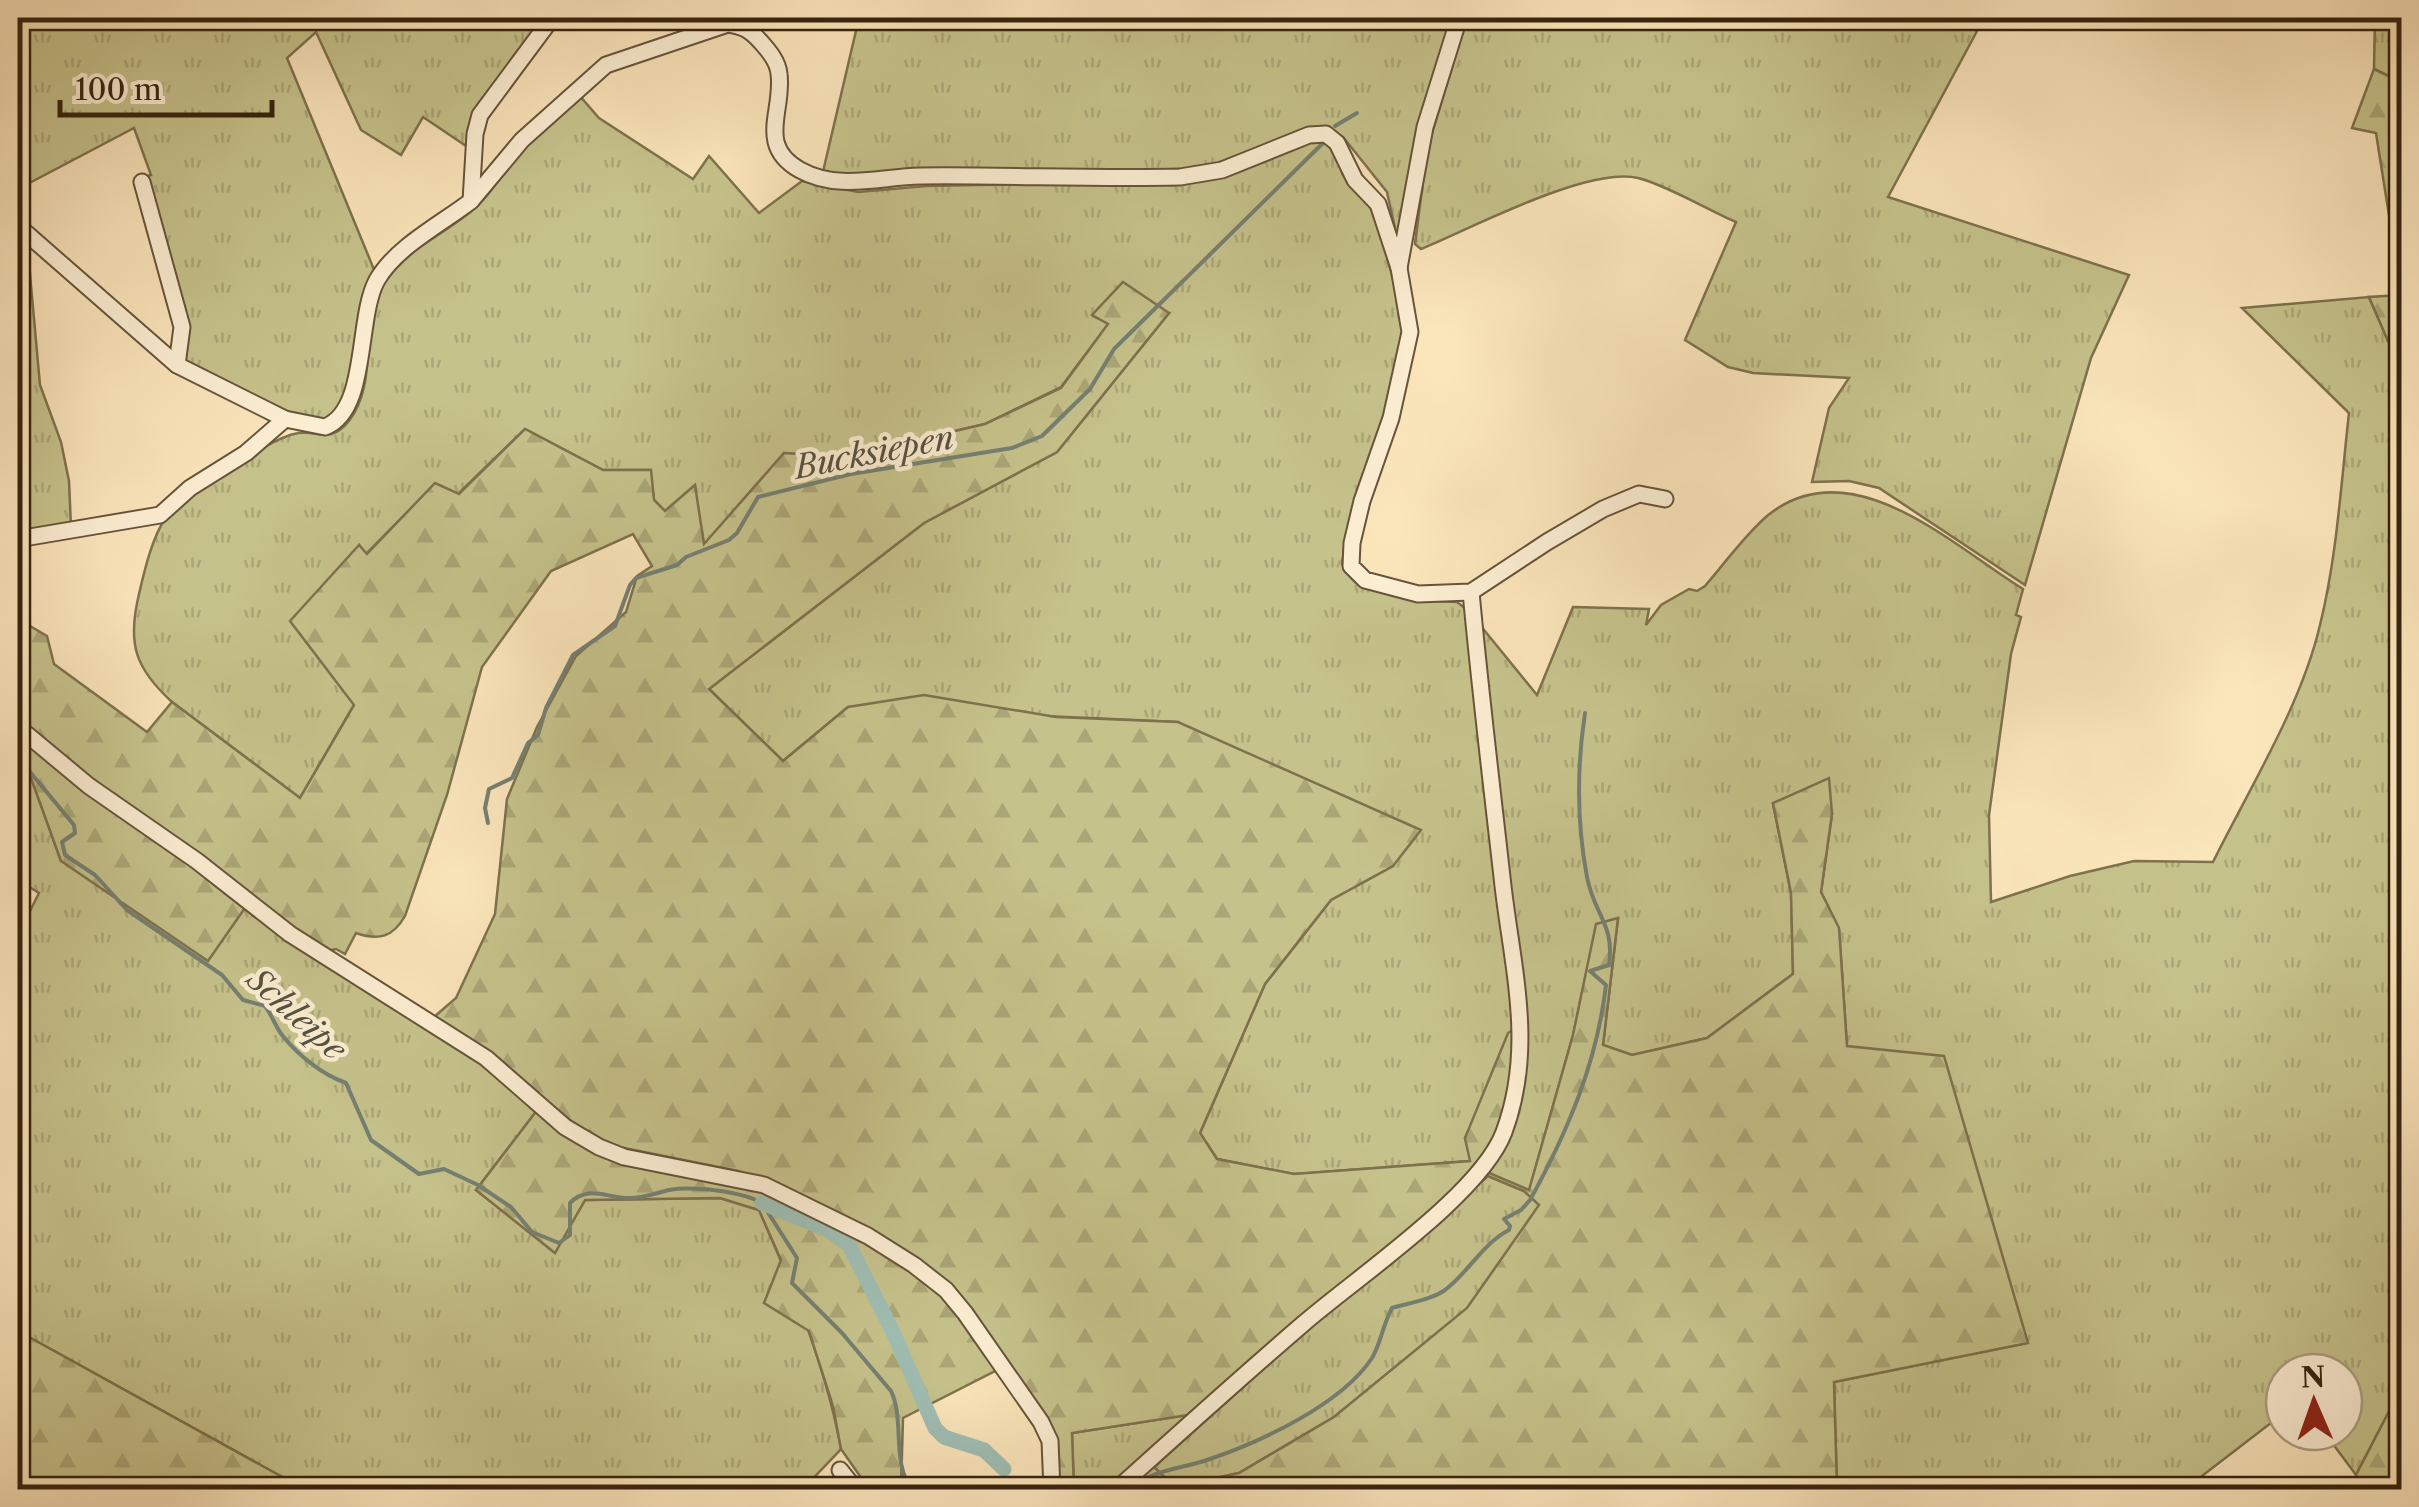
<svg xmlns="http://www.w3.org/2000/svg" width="2419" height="1507" viewBox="0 0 2419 1507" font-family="'Libre Caslon Text',serif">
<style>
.grass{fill:url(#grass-tufts);stroke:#7e724d;stroke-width:2.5}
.forest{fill:url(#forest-firs);stroke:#7e724d;stroke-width:2.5;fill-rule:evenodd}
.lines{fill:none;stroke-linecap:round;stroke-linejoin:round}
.stream{stroke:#758072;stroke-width:4}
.canal{stroke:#9fbeb4;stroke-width:15}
.minor-casing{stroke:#67543a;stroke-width:19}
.minor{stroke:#fceed3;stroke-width:15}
.labels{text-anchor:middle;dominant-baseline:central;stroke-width:9;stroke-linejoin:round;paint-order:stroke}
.water-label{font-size:32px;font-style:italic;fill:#565241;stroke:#fceed3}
</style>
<defs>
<pattern id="grass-tufts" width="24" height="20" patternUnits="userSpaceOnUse" patternTransform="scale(2.5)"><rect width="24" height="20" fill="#c6c28b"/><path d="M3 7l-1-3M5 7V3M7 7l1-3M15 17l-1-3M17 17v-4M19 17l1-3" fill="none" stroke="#aba677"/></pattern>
<pattern id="forest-firs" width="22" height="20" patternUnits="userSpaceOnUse" patternTransform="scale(2.5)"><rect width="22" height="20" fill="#c6c28b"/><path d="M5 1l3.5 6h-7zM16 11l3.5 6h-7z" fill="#aba677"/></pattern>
</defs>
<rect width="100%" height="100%" fill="#fbe5bb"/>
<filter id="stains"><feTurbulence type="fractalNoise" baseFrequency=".002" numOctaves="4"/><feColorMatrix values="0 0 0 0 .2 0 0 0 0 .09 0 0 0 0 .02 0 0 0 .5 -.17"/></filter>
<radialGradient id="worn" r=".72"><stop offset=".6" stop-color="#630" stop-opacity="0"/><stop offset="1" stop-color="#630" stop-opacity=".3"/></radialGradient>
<g class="grass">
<polygon points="18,18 544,18 469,148 423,117 401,155 361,130 316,32 287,58 375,272 346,398 328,420 309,422 181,364 185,327 143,177 151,175 134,128 18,189"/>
<polygon points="859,18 1456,18 1398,242 1387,192 1343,137 1318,127 1218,163 1176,171 822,176"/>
<path d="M1467,18H1984L1888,197L2129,275L2091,358L2025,585L1879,488L1849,481L1812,482L1829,408L1849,378L1753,373L1728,367L1685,340L1736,222C1708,210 1666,185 1638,178C1588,166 1470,229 1421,249L1415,244L1427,150Z"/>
<polygon points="2375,18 2401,18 2401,82 2374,69"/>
<path d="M579,95L599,118L693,179L709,156L759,213L802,181L858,192L926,186L1193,181L1311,141L1333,145L1343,175L1376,211L1406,332L1386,417L1345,543L1342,564L1354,581L1415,600L1457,602L1466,609L1519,1026L1465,1138L1471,1161L1294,1174L1217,1159L1200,1133L1265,984L1331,900L1393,866L1178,722L848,707L783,761L709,689L924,523L1057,452L1169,313L1093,316L1109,323L1061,387L985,424L843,457L784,453L704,545L694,486L665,511L654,500L650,470H603L525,429L458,494L435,484L366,554L360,546L354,705L300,798L172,702C135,668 127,644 139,594C145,568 152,538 167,515C179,497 271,439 294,434C316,428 329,446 349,421C379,382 359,324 383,283C401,252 451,231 477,206C495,189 508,165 523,146C538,127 561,111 579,95Z"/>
<polygon points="18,233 27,241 40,385 61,442 69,481 71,527 18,539"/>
<path d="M2369,297L2388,341L2402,349V1287L2397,1396L2356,1475L2324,1432H2344V1372H2284V1413L2185,1489H1837L1834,1382L2027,1343L1847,1046L1839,929L1821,892L1832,814L1773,804L1791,893L1793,974L1707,1038L1632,1055L1603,1045L1618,919L1597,924L1573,1035L1529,1191L1482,1170L1506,1137L1525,1079L1526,1019L1480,625L1537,695L1573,607L1649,609L1646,625L1661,605L1689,589L1697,591L1705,586C1725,563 1744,536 1767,516C1851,447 1953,546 2023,589L2016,615L2021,617L2011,654L1989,815L1991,902L2070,876L2134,861L2213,862C2250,787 2301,706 2320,625C2337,556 2341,484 2349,413L2242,308Z"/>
<path d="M18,742L61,861L247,905L484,1062L538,1109L476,1190L554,1252L585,1200L720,1198L759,1210C793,1287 826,1366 841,1449L803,1489H304L18,1331V935L39,893L18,880Z"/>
<polygon points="1488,1176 1524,1191 1540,1205 1468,1308 1334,1417 1239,1473 1174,1487 1153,1466 1309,1328"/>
<polygon points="1194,1414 1110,1489 1074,1489 1072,1433"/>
</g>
<g class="forest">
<polygon points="2374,69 2401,82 2401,283 2396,284 2397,266 2376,133 2352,128"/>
<path d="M1123,282L1169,313L1057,452L924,523L709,689L783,761L848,707L924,695L1056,717L1178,722L1421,830L1393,866L1331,900L1265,984L1200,1133L1217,1159L1294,1174L1470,1161L1465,1138L1508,1033L1519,1026L1520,1076L1482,1170L1529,1190L1573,1035L1596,924L1618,918L1603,1045L1632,1055L1707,1038L1793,974L1791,893L1773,803L1829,778L1832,814L1821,892L1839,928L1847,1046L1944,1056L2028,1343L1834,1382L1837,1489H1122L1194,1414L1072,1433L1074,1489H1058L1057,1444L951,1287L779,1186L738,1171L614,1146L579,1127L434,1017L456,998L495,914L507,799L537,727L576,656L626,612L637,576L652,566L633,534L551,571L482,667L447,795L405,916C393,937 379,941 356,933L345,954L336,949L327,951C221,877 118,801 18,721V619L47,636L54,664L147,732L172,702L300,798L354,705L290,621L359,545L367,554L435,483L459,494L525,429L603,470H651L654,500L665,511L695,485L704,544L784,453L843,457L985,424L1061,388L1108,324L1092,315ZM1488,1176L1524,1191L1539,1205L1467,1308L1334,1417L1239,1473L1174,1487L1154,1467L1309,1328Z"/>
<polygon points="2401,295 2402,295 2401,349 2388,341 2369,297"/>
<polygon points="18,731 247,905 208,961 61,861 18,742"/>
<polygon points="538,1109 572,1140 691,1176 781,1196 869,1240 945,1295 999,1369 903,1418 901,1489 869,1489 841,1449 833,1406 809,1331 764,1303 781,1260 759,1210 720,1198 585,1200 555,1253 476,1190"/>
<polygon points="18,1331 304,1489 18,1489"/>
<polygon points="2397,1396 2395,1407 2401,1407 2401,1489 2367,1489 2356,1475"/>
</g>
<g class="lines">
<g class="stream">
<polyline points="1335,126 1357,113"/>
<path d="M18,752L25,766L74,825L75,833L62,842L65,855L95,875L127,910L222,975L243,1000L265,1006C272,1015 275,1026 282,1035C298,1055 321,1074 346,1083L371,1140L419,1174L444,1169L478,1185L511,1207L532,1232L559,1243L570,1235V1203C588,1184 609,1199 630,1198C644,1198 656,1193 669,1190C693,1186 741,1191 762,1203L797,1258L792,1283L842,1333L891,1391C905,1420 891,1462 912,1490"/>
<polyline points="488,823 485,808 489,789 512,778 528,743 538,735 546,708 573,655 615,626 630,585 636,578 677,565 686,557 729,540 737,533 758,497 851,474 1012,448 1042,436 1090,389 1114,349 1322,144"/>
<path d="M1128,1490C1151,1470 1180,1469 1207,1460C1260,1442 1341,1405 1372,1358C1381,1343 1383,1324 1392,1308C1408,1303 1431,1300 1445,1290C1469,1272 1482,1244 1509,1230L1510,1226L1504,1219L1521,1210L1530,1200C1567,1133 1597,1063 1606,985L1590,971L1609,965C1615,924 1594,915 1587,877C1577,824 1577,766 1585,713"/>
</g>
<polyline class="canal" points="762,1203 828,1230 849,1245 892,1330 935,1428 944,1437 984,1450 1004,1469"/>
<g class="minor-casing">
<g id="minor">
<polyline points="142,182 182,327 177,365"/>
<path d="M471,201L522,140L606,65L728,24C743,26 750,30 760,41C768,50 778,61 779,74C784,111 756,145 800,170C838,191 879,177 920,176C1006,175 1093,179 1180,177L1222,170L1309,135L1326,134L1337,143L1355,180L1378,204L1399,268L1410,332L1391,418L1362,501L1352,543L1351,566L1365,580L1418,594L1471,592L1547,542L1603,509L1639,494L1665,499"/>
<path d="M18,226L177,365L285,419L325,427C369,410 356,318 377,280C396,247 441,224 471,201L475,134L480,115L552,18"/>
<polyline points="1399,268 1425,127 1459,18"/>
<polyline points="18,539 160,515 190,488 246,453 285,419"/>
<polyline points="18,727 89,786 197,861 290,934 486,1058 565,1127 599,1147 624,1157 764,1185 868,1236 914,1265 946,1290 965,1313 1041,1422 1050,1441 1052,1490"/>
<polyline points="840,1470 856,1490"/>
<path d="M1116,1490C1178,1434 1240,1378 1303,1324C1356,1278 1481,1194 1504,1132C1535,1048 1513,971 1503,886C1492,788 1480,690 1471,592"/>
</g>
</g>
<use href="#minor" class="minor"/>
</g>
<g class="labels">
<g class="water-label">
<text transform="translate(874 452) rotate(-11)">Bucksiepen</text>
<text transform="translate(297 1014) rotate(42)">Schleipe</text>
</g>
</g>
<rect width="2419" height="1507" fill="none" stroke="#fbe5bb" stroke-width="60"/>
<rect x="20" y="20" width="2379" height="1467" fill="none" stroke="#36230f" stroke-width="5"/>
<rect x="30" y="30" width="2359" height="1447" fill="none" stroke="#36230f" stroke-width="2.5"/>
<g transform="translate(2314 1402) rotate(358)"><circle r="48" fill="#fceed3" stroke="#ad9d85" stroke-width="2.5"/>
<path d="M0-8L18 38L0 25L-18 38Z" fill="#8f2418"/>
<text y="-15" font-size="28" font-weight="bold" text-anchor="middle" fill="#36230f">N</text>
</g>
<path d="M60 100v15h212v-15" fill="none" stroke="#36230f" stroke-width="5"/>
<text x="75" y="100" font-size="30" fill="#36230f" stroke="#fceed3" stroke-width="8" paint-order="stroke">100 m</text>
<rect width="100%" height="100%" filter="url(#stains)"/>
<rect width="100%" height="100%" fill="url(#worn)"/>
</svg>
